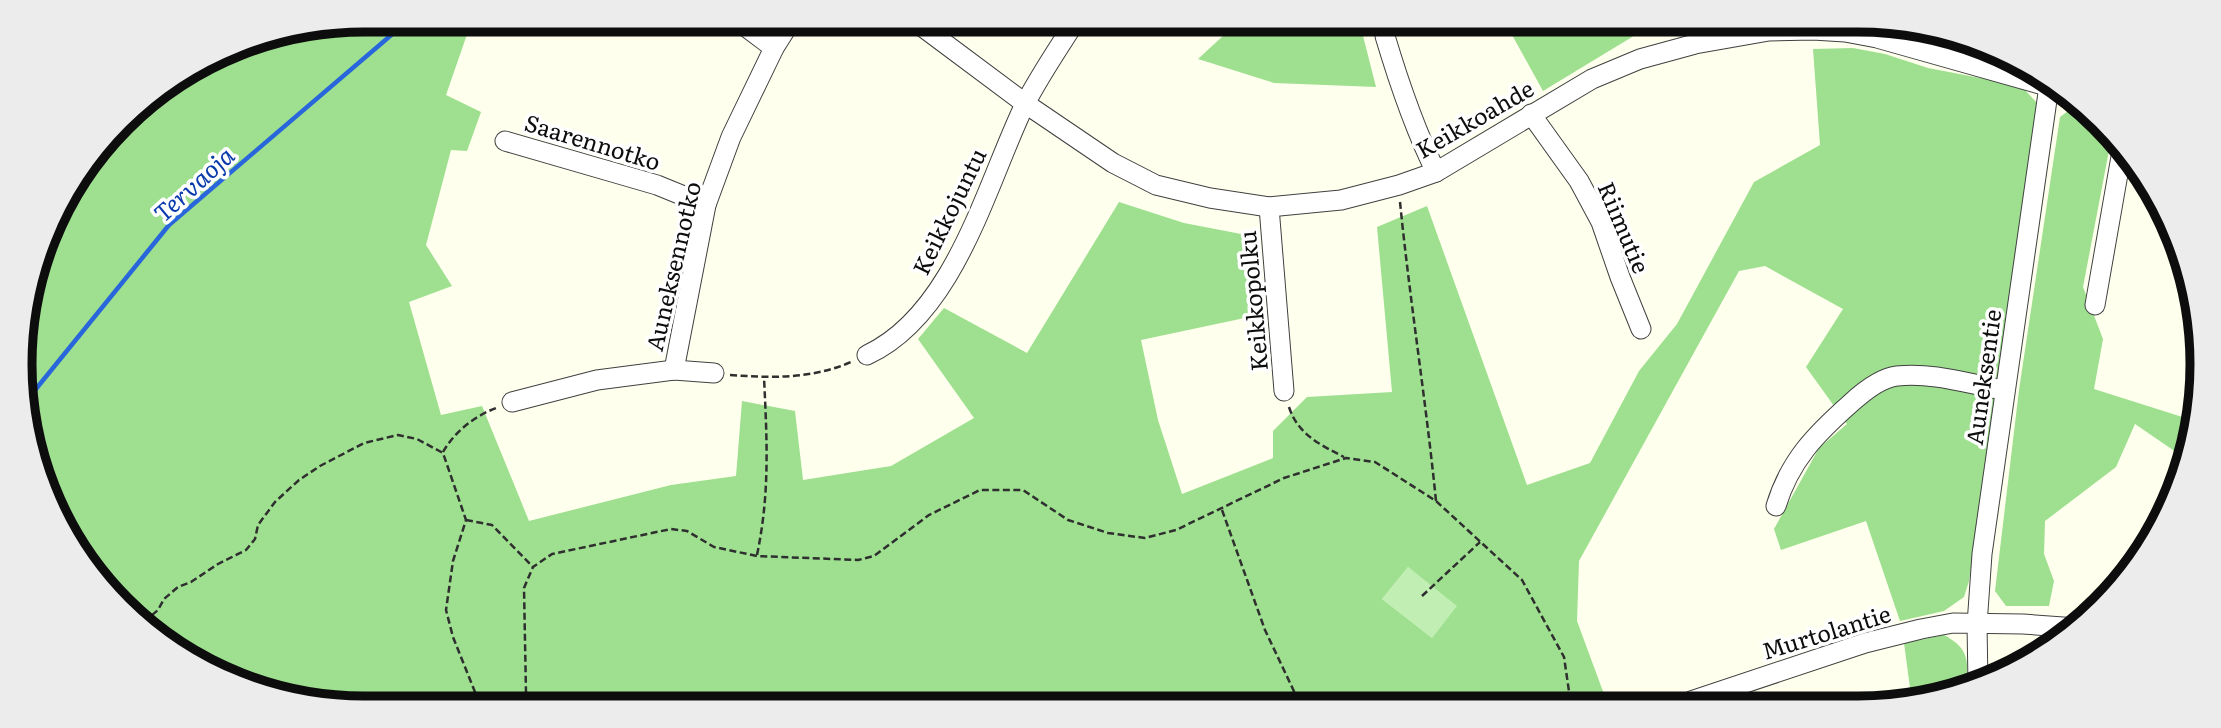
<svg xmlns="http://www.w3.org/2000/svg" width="2221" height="728" viewBox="0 0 2221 728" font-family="Literata,serif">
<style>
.green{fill:#c1eeb2}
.forest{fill:#9ee08f;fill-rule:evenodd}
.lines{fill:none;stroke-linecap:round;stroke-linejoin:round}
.stream{stroke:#2a66db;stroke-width:4.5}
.minor-casing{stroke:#404040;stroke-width:21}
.path{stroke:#2f2f2f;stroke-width:2.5;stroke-dasharray:7 3.5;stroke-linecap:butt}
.minor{stroke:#fff;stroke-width:19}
.labels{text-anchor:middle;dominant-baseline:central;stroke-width:7;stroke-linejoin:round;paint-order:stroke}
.street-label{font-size:23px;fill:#0d0d0d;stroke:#fff}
.water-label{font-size:24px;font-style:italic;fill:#093aab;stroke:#fff}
.rim{fill:none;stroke:#0d0d0d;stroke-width:9}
</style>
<rect width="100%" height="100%" fill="#feffec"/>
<polygon class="green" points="1408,567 1458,606 1432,638 1382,599"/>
<g class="forest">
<path d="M364,19L472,20L446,95L481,112L467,151L451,150L426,245L452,286L409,302L441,415L482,406L529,521L671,485L736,476L742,401L795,411L803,480L891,466L974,418L918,339L944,308L1027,353L1119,202L1184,223L1241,234L1252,250L1254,316L1141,340L1158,420L1182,494L1273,458V431L1307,397L1392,392L1377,227L1427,206L1527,485L1590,463L1639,371L1677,324L1754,182L1820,145L1813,49L1853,48L1885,54L1928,68L2001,82L2024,89L2037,103L1969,581L1964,597L1944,611L1900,621L1866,521L1781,550L1774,529L1819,448L1847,424L1806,367L1843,309L1765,266L1739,271L1579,561L1577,621L1608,705L296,702L173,651L78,556L31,453L22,319L55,211L136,105L232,45ZM1408,567L1457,606L1432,638L1382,599Z"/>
<polygon points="1237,23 1360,24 1376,87 1274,83 1198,59"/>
<polygon points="1506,24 1630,25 1637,34 1543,91"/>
<polygon points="1878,26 1925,26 2025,67 2023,68"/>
<polygon points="2076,105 2111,140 2083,287 2103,339 2094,389 2195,421 2195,432 2183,463 2173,450 2135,424 2116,467 2045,521 2044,554 2054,581 2049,606 2006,606 1995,591 2019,390 2060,117"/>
<polygon points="2125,574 2098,607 2109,577"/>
<path d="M1944,635C1970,649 1967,660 1968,686L1912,703L1904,643Z"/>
</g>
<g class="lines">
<polyline class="stream" points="27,400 169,225 410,19"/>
<g class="minor-casing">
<g id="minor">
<polyline points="738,21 774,48"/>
<polyline points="916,22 1026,104 1113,163 1156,185 1210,198 1269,207 1341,200 1399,185 1436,172 1592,79 1640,59 1695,44 1769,31 1813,30 1845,32 1877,38 2061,90"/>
<path d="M1385,36C1399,83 1414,128 1436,172"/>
<polyline points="1531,114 1579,181 1601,222 1620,277 1641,329"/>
<polyline points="505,141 657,185 706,205"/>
<polyline points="1269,207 1284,391"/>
<polyline points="2095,305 2122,151"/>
<path d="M867,355C955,314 986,185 1025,104C1040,75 1058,49 1075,22"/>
<polyline points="674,370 706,205 731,137 774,48 791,21"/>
<polyline points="512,402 597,380 674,370 714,373"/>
<path d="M1776,506C1790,460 1816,434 1851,403C1863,392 1880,378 1897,376C1933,372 1969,384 2004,390"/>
<polyline points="1978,683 1977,625 1982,554 2050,79"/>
<polyline points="1691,701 1865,643 1921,629 1953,623 2023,624 2077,628"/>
</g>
</g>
<g class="path">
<path d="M1400,202C1410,302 1426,401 1436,501"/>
<path d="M730,375C772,378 812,379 851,362"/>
<path d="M1289,407C1298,435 1321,445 1344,457"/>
<path d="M443,452C455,431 475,416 496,408"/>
<polyline points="1222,510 1265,630 1300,704"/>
<polyline points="466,520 492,525 533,567"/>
<path d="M757,555C770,493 767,441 764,377"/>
<polyline points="1422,596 1480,542"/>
<polyline points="144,622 158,610 164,599 178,587 191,582 218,564 246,550 255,539 258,525 275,502 299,480 320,466 364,443 398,435 417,439 443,453 466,520 453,561 446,610 453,637 479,702"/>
<polyline points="530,703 526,693 524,588 533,567 552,554 671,529 687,531 714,547 757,556 858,560 874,556 929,515 980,490 1023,490 1068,520 1108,533 1145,538 1176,530 1284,478 1346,458 1375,462 1436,501 1522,580 1564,657 1571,705"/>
</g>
<use href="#minor" class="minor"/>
</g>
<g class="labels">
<g class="street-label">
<text transform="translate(1474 118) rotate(-30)">Keikkoahde</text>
<text transform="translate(593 141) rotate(17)">Saarennotko</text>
<text transform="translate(948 211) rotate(-64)">Keikkojuntu</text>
<text transform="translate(1625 227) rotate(67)">Riimutie</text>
<text transform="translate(672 266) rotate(-77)">Auneksennotko</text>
<text transform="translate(1252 301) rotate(-95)">Keikkopolku</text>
<text transform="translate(1982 377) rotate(-82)">Auneksentie</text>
<text transform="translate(1826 631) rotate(-17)">Murtolantie</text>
</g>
<g class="water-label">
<text transform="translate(193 183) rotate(-42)">Tervaoja</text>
</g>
</g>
<path d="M0 0H2221V728H0ZM364 32H1858A332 332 0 0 1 2190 364V364A332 332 0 0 1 1858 696H364A332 332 0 0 1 32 364V364A332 332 0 0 1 364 32Z" fill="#ececec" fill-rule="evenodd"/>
<path class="rim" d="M364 32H1858A332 332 0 0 1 2190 364V364A332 332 0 0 1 1858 696H364A332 332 0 0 1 32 364V364A332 332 0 0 1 364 32Z"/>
</svg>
